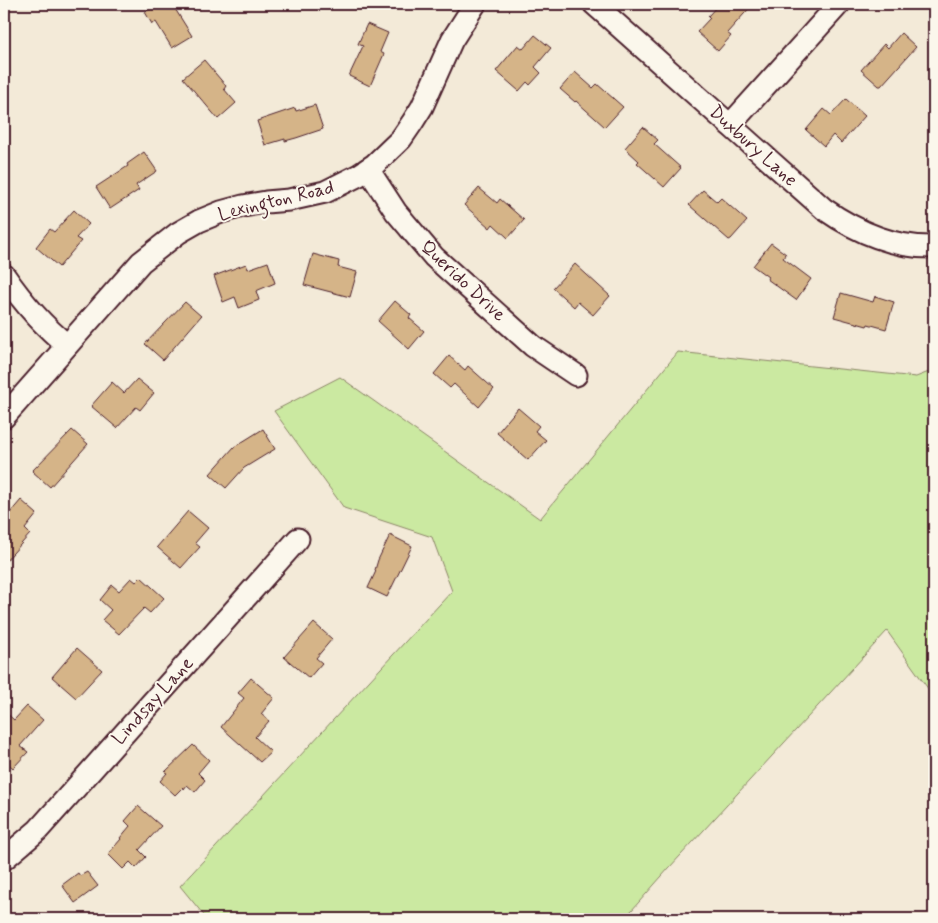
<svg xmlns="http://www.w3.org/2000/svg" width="938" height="923" viewBox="0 0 938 923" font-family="Mynerve,sans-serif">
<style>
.green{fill:#cbe9a1;stroke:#8a8466}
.building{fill:#d5b488;stroke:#4a1f2b}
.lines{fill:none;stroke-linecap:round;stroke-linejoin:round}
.street-casing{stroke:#4a1f2b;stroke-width:25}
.street{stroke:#fbf7ec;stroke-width:21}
.labels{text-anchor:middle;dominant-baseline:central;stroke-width:4;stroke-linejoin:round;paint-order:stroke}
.street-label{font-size:19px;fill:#4a1f2b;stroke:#fbf7ec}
</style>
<rect width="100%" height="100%" fill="#f3ead8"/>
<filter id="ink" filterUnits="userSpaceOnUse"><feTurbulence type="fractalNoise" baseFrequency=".02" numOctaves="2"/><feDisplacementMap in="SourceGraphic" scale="10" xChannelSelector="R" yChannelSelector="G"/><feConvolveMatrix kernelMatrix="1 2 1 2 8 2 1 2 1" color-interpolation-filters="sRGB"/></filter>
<g filter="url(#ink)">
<polygon class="green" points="678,352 916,377 934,370 934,697 887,631 669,868 624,919 207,919 180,886 452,591 432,537 344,508 274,411 340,377 540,519"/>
<g class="building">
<polygon points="147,4 172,4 192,36 172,48 156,22 152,24 145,12 150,9"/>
<polygon points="719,4 753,4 727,33 731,36 718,51 697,32 710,18 708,16"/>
<polygon points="367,24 388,33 380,52 384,54 370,86 349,76 363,46 358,44"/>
<polygon points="901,33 916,47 881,86 879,86 861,70 884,44 888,48"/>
<polygon points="535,35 551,48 535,67 541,73 530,85 527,82 519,91 496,71 518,45 523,49"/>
<polygon points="204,60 226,86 224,89 236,103 218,119 183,78"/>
<polygon points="575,72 593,88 597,84 623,107 605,127 576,101 575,102 560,89"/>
<polygon points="846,99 865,116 841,143 833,135 824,146 806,130 824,109 831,115"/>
<polygon points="315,105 323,129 296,138 285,141 285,139 265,145 257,121 295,108 296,111"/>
<polygon points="643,127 658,140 654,144 681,168 664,187 637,163 639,161 625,148"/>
<polygon points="144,152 157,171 136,185 139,190 110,209 96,187 128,166 127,164"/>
<polygon points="479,188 497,203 500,199 524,220 508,238 493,224 490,228 464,205"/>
<polygon points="703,190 717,202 721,198 747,221 731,239 729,240 689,205"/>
<polygon points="74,210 89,224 76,238 81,241 59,267 36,247 50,229 54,232"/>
<polygon points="771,243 786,254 783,258 811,279 796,300 767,279 768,277 753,266"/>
<polygon points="313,254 339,261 338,267 357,272 350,297 304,285"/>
<polygon points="268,262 275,283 256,291 259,300 239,308 235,297 223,302 214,276 246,264 248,269"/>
<polygon points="575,264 610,296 593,315 578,302 574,307 553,288"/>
<polygon points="841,293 873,302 875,296 894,302 886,329 868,324 867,326 834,317"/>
<polygon points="395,301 411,315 409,318 424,331 409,349 378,321"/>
<polygon points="185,302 201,316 163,360 145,344"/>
<polygon points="449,356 465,370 468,366 494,389 479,407 454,384 450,388 434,374"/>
<polygon points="137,379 154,393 140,410 136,407 117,428 91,406 112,382 124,393"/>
<polygon points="518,408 539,426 535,431 546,440 528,460 497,433"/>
<polygon points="263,429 275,449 244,468 226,488 210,474 234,447"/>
<polygon points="72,430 88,444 50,487 32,471"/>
<polygon points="21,500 37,514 25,529 30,534 4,563 4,520"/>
<polygon points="188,511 208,528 195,543 200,547 181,568 157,547"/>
<polygon points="390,535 412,546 387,597 368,588 376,571 375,570 378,560"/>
<polygon points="141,577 164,598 150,613 144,608 119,634 102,620 111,610 100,600 112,585 119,591 131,578 136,582"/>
<polygon points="314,623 332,639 316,658 322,663 309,678 284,657"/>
<polygon points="77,648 102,670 76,698 52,677"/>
<polygon points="251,678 274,698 261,714 269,721 255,737 271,752 260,762 221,727 244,698 238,693"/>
<polygon points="27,706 43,720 20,746 28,752 13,768 6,762 4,764 4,711 14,720"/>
<polygon points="193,745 209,760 198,773 205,780 195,792 187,785 184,789 183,787 175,795 160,781 167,773 165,772"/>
<polygon points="138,806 161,826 139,850 146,857 136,868 130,862 123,869 108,854 121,839 120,838 130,826 125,821"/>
<polygon points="87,872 98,886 75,903 62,885 78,873 80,876"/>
</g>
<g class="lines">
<g class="street-casing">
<g id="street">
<path d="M594,4L824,209C857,232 893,248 934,247"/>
<polyline points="730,125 839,4"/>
<polyline points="368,169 396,212 434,257 533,346 576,375"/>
<path d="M4,275C22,301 42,325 67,345"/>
<polyline points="4,417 141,262 178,233 199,221 221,212 243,206 266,202 289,200 325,192 359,175 374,165 401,139 412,123 422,107 452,40 475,4"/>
<polyline points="4,859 38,830 298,539"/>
</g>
</g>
<use href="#street" class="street"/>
</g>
</g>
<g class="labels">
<g class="street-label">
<text transform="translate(753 146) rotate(42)">Duxbury Lane</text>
<text transform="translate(276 201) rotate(-14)">Lexington Road</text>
<text transform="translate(463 281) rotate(43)">Querido Drive</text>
<text transform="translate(153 701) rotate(-48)">Lindsay Lane</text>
</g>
</g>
<rect width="938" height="923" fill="none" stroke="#fbf7ec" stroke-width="20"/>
<rect x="10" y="10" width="918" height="903" fill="none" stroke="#4a1f2b" stroke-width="2" filter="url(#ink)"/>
</svg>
